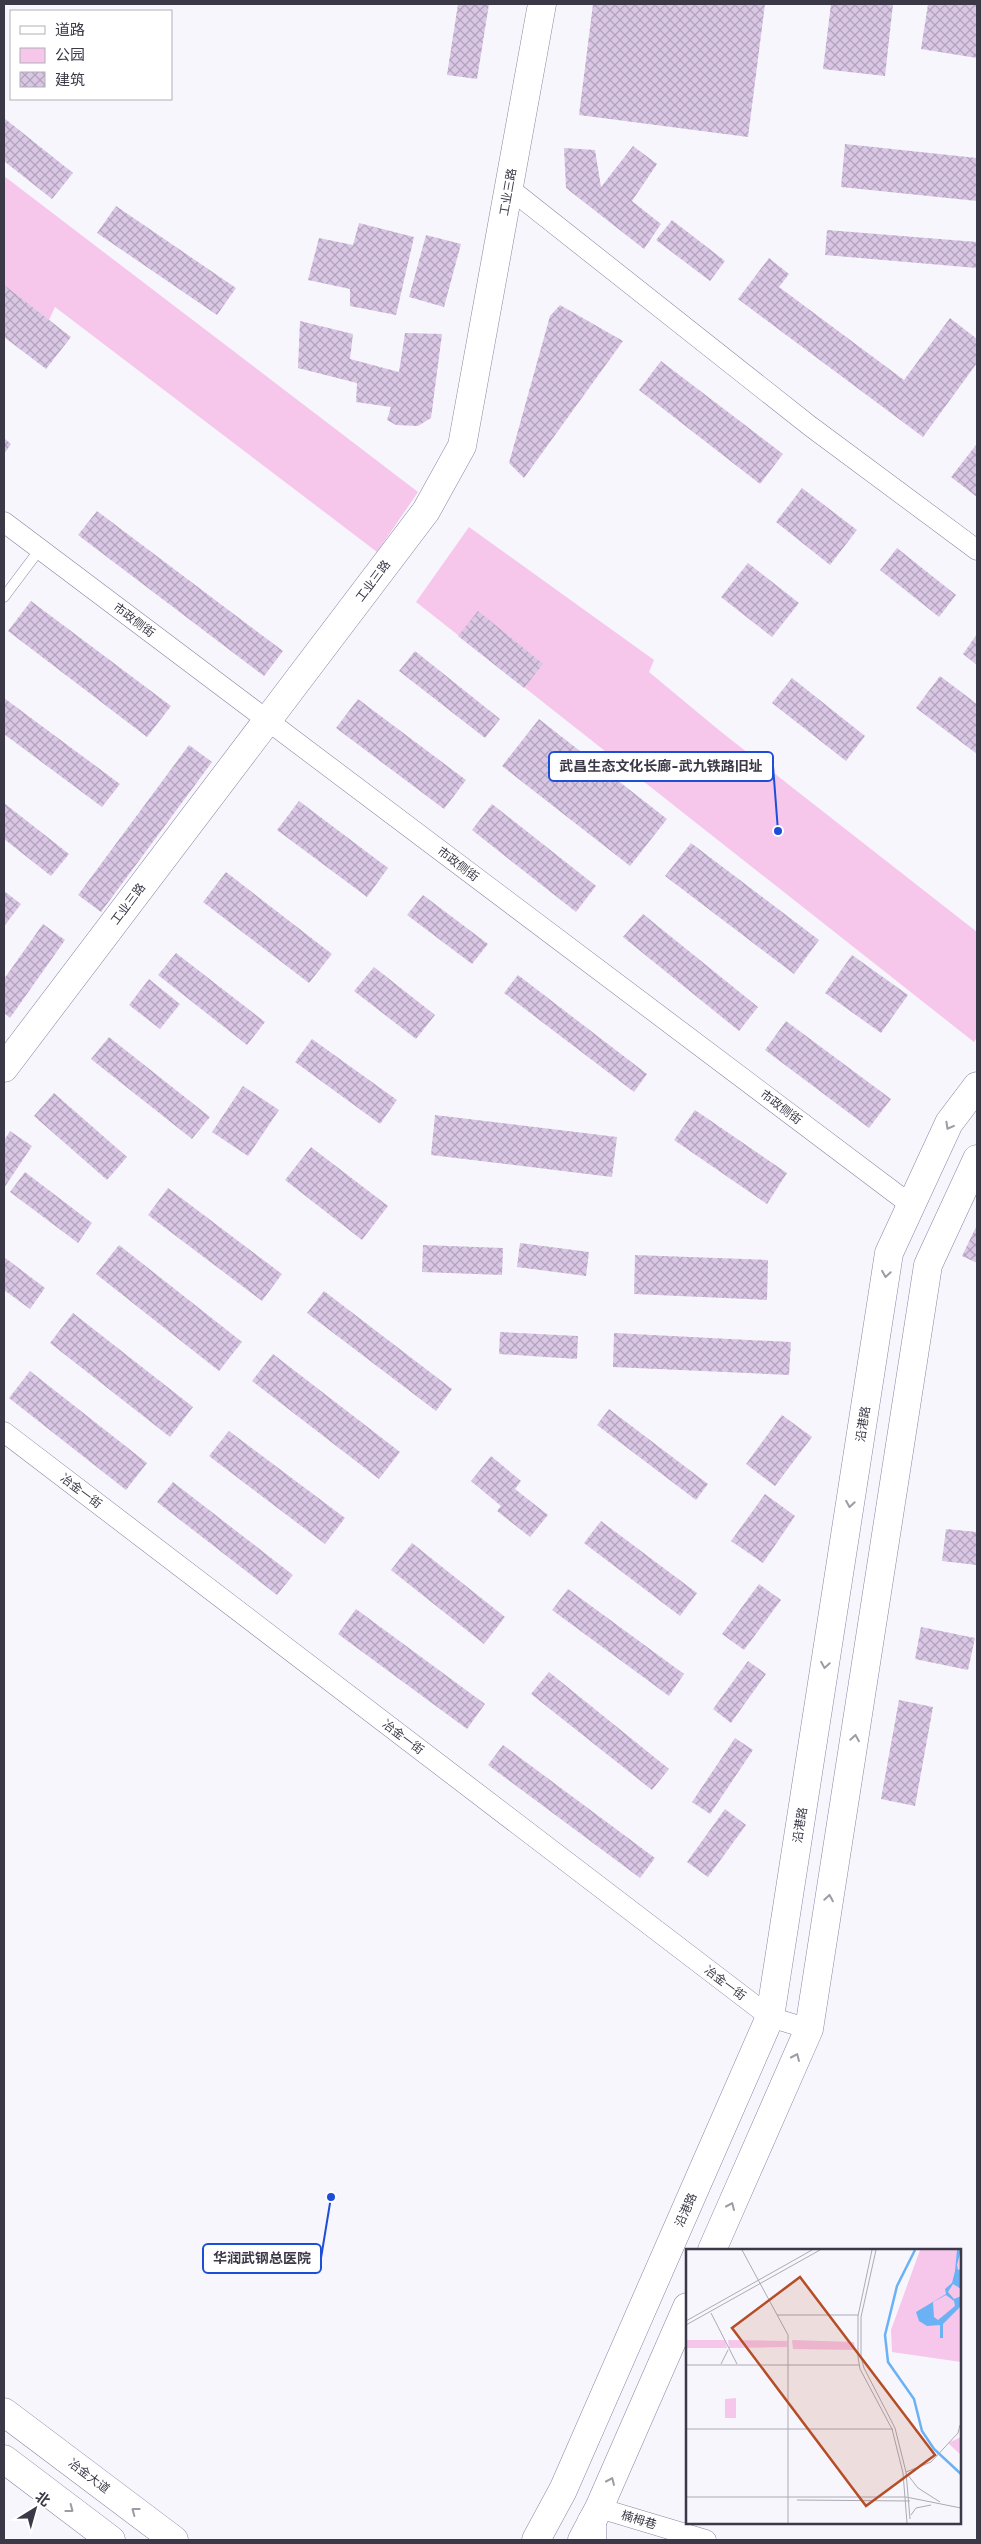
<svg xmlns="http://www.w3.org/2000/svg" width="981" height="2544" viewBox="0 0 981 2544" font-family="'Work Sans','Noto Sans SC',sans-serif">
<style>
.green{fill:#f7c6eb}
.building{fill:url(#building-cross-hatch)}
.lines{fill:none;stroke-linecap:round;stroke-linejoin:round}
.lane-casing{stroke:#8984a3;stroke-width:11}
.street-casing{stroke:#8984a3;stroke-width:21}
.secondary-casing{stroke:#8984a3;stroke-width:29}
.primary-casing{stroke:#8984a3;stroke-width:29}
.lane{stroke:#fff;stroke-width:10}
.street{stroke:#fff;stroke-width:20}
.secondary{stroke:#fff;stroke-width:28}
.primary{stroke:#fff;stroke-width:28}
.oneway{stroke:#9d9ca3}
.labels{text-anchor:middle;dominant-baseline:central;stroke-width:4.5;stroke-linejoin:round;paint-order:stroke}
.street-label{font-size:12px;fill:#3b3947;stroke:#fff}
.inset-river{fill:none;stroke:#6bb2f4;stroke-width:2.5}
.inset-road{fill:none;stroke:#acaab4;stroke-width:1}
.view{fill:#b54e26;fill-opacity:0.15;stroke:#b54e26;stroke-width:2.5}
.inset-edge{fill:none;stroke:#3b3947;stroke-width:2.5}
.leader{fill:none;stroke:#1d4ed8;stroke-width:2}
.callout-dot{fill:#1d4ed8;stroke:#fff;stroke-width:2}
.callout{fill:#fff;stroke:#1d4ed8;stroke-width:2}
.callout-label{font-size:14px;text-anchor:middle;font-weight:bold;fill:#3b3947}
</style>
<defs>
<pattern id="building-cross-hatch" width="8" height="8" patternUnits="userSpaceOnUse" patternTransform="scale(1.25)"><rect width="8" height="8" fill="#dac7e5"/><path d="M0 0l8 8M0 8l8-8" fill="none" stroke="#b2a3bb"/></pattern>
</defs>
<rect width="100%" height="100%" fill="#f7f6fd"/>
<g class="green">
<polygon points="4,176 418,492 377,552 55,307 49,320 4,286"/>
<polygon points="469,527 654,660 649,672 720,731 977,932 977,1037 974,1042 416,602"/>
</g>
<g class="building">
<polygon points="458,4 489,4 477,79 447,75"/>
<polygon points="593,4 765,4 748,137 579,115"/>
<polygon points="831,4 893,4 885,76 823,69"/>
<polygon points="928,4 977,4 977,58 921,49"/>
<polygon points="4,118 73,173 52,199 4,161"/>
<polygon points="845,144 977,158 977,201 841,187"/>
<polygon points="633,146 657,164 632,201 661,224 644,249 566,188 564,148 595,150 601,187"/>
<polygon points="116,206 236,288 217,315 97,233"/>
<polygon points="672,220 725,261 710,281 656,240"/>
<polygon points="359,223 414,237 396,315 350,306 350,289 308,280 319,238 353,245"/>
<polygon points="827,230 977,242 977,268 825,255"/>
<polygon points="426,235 461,244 444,307 409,297"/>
<polygon points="769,258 789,274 779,287 904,380 950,318 977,339 977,363 923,437 738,299"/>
<polygon points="4,285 71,337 46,369 4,337"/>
<polygon points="560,305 623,341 524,478 509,463 550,316"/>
<polygon points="300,321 353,334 350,359 399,372 405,333 442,334 431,418 418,426 396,425 387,420 391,407 356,402 357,383 298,368"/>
<polygon points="661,361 783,454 760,484 639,390"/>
<polygon points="4,438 11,444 4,454"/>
<polygon points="976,445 977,446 977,497 951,477"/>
<polygon points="802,488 857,530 830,565 776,522"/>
<polygon points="97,511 283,651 264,676 78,535"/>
<polygon points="897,548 956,595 939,617 880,570"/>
<polygon points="748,563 799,603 772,637 721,597"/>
<polygon points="31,601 171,706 147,737 8,631"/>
<polygon points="478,611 543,664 524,688 458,636"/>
<polygon points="977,634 977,665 963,654"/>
<polygon points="415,651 500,719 485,738 399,671"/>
<polygon points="940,676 977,704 977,754 916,708"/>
<polygon points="792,678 865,736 846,761 772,703"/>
<polygon points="4,698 120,784 102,807 4,734"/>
<polygon points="358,699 466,780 444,809 336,728"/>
<polygon points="539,719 667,819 630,866 502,766"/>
<polygon points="189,745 212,762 101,912 78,895"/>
<polygon points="299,801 388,868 367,897 277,830"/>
<polygon points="4,803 69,854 51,876 4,839"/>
<polygon points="492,804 596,886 576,912 472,830"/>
<polygon points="691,843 819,940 794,974 665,876"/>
<polygon points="226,872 332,954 309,983 203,902"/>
<polygon points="4,891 21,904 5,925 4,924"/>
<polygon points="423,895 488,944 472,964 407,915"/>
<polygon points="643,914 758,1007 739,1031 623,937"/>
<polygon points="43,924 65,940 10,1018 4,1013 4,979"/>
<polygon points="176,953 265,1022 247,1045 158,975"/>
<polygon points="852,955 908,995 881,1033 825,993"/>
<polygon points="374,967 435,1015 416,1039 354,991"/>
<polygon points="518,975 647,1074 634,1092 504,993"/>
<polygon points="149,979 180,1004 160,1029 129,1005"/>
<polygon points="786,1021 891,1099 869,1128 765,1050"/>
<polygon points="109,1037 210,1117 192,1139 91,1059"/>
<polygon points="312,1039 397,1100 380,1124 295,1062"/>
<polygon points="243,1086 279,1110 248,1156 212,1132"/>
<polygon points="54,1093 127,1157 107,1180 34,1116"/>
<polygon points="695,1110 787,1173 767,1204 674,1140"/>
<polygon points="435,1115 617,1137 612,1177 431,1155"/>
<polygon points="10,1131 32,1146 4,1188 4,1141"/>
<polygon points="311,1147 388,1206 362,1240 285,1180"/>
<polygon points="25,1172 92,1223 78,1243 10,1192"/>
<polygon points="168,1188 282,1274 262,1301 148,1215"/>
<polygon points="977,1225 977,1263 962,1256"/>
<polygon points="520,1243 589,1252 586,1276 517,1267"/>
<polygon points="119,1245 242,1342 219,1371 96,1274"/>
<polygon points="423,1245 503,1248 502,1275 422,1272"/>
<polygon points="635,1255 768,1260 767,1300 634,1294"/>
<polygon points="4,1257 45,1288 30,1309 4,1290"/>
<polygon points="324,1291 452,1389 436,1411 307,1313"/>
<polygon points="73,1313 193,1407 170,1437 50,1343"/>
<polygon points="500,1332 578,1336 577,1359 499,1354"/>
<polygon points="614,1333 791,1342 789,1375 613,1367"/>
<polygon points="273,1354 400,1452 379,1479 252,1381"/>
<polygon points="30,1371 147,1463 126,1490 9,1398"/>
<polygon points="609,1409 708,1484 696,1500 597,1425"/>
<polygon points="782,1415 812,1437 775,1486 746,1464"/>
<polygon points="229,1431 345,1518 325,1544 209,1456"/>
<polygon points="491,1456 521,1481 515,1489 548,1515 530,1537 497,1511 501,1506 471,1481"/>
<polygon points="173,1482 293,1575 277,1595 157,1502"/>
<polygon points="765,1494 795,1516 763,1563 731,1541"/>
<polygon points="601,1521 697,1593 680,1616 584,1543"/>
<polygon points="946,1529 977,1532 977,1565 942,1561"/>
<polygon points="412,1543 505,1617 484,1644 391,1570"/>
<polygon points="759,1584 781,1600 744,1650 722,1634"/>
<polygon points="568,1589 684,1674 669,1696 552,1610"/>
<polygon points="356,1609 485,1704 467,1729 338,1634"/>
<polygon points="921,1627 975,1638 968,1670 915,1659"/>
<polygon points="748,1661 766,1674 731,1723 713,1709"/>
<polygon points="549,1672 669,1769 652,1790 531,1694"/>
<polygon points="899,1700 933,1707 915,1806 881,1799"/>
<polygon points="735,1738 753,1750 710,1814 692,1802"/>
<polygon points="503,1745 655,1858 640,1878 488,1765"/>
<polygon points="725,1809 746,1825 708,1877 687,1862"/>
</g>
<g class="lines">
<g class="lane-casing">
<polyline id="lane" points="4,597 40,549"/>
</g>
<g class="street-casing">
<g id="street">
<polyline points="509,188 810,426 977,550"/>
<polyline points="4,522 911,1205"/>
<polyline points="4,1432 770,2017 809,2029"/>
<polyline points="599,2508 706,2540"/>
</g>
</g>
<g class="secondary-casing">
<g id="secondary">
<polyline points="4,1068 426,511 462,446 542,4"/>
<polyline points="712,2250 809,2029 928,1265 977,1159"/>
<polyline points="536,2540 563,2490 770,2017 889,1253 949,1123 977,1086"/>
<polyline points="582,2540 599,2508 687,2307"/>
</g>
</g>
<g class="primary-casing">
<g id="primary">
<polyline points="4,2412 174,2540"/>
<polyline points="4,2459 111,2540"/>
<polyline points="592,2521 592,2540"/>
</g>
</g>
<use href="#lane" class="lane"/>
<use href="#street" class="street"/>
<use href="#secondary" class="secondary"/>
<use href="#primary" class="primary"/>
</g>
<defs><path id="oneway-chevron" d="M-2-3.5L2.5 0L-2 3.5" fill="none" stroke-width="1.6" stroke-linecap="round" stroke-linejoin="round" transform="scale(1.25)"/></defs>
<g class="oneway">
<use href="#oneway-chevron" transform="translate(949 1126) rotate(119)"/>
<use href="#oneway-chevron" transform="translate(886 1274) rotate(99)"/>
<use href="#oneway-chevron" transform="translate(850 1504) rotate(99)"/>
<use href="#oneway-chevron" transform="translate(825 1665) rotate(99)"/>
<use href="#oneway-chevron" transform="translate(855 1738) rotate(-81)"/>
<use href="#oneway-chevron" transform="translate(829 1898) rotate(-81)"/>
<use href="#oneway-chevron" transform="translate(796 2057) rotate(-66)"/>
<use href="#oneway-chevron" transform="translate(731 2206) rotate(-66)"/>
<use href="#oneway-chevron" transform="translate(611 2481) rotate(-66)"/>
<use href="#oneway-chevron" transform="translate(70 2509) rotate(37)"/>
<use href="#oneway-chevron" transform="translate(135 2511) rotate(-143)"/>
</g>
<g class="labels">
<g class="street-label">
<text transform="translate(508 192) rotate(-80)">工业三路</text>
<text transform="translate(373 581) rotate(-53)">工业三路</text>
<text transform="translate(134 620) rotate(37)">市政侧街</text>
<text transform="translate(458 864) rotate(37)">市政侧街</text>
<text transform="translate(128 904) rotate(-53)">工业三路</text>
<text transform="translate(781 1107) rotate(37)">市政侧街</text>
<text transform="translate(863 1424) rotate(-81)">沿港路</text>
<text transform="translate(81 1491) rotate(37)">冶金一街</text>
<text transform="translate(403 1737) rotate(37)">冶金一街</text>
<text transform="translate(800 1825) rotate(-81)">沿港路</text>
<text transform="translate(725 1983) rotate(37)">冶金一街</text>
<text transform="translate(686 2210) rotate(-66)">沿港路</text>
<text transform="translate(89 2476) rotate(37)">冶金大道</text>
<text transform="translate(639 2520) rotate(17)">楠栂巷</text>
</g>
</g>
<g transform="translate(686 2249)">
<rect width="275" height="275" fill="#f7f6fd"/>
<path d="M275,188V206L262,194Z" fill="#f7c6eb"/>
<path d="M234,1H275V113L206,103L205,81ZM0,91H39L41,99H0ZM42,91L101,92V98L43,99ZM106,91L168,93L169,101L107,100ZM50,149V169H39V150Z" fill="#f7c6eb"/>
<path d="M271,1H275L271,16L272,21L275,20V40L267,35L262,43L268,50L275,47V57L257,75V89H254V76L241,77L233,72L230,63L260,45L259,40L266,34L269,22ZM260,46L268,52L269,57L252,71L248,68L247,53Z" fill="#6bb2f4" fill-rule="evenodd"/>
<path class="inset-river" d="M229,1L211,37L199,86L202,113L228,150L236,182L248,200L275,225"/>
<path class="inset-road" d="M56,1L102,86V274M186,1L172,67V108L174,120L206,180L217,224L221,274M190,1L175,68V108L178,119L209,179L220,223L224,270M25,64L51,115M91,66H172M0,72L126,1M0,76L134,1M35,115L42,101M0,116H173M0,180H207M220,223L245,213L272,184L274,176M221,225L232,239L254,253M0,248H220L275,259M111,251L224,252M225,266L230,259L245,256"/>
<path class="view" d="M114,28L249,206L180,257L46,79Z"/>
<rect width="275" height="275" class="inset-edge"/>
</g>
<path class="leader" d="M778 831L773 766M331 2197L321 2258"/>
<g class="callout-dot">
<circle cx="778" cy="831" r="5"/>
<circle cx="331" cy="2197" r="5"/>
</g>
<g class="callout">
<rect x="549" y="752" width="224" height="29" rx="5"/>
<rect x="203" y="2244" width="118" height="29" rx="5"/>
</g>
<g class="callout-label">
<text x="661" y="771">武昌生态文化长廊-武九铁路旧址</text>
<text x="262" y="2263">华润武钢总医院</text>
</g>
<rect width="981" height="2544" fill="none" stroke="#3b3947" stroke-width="10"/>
<rect x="10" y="10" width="162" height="90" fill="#ffffff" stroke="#b1b0b5"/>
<rect x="20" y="26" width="25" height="8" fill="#ffffff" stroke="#b1b0b5"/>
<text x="55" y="35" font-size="15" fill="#3b3947">道路</text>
<rect x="20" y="48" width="25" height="15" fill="#f7c6eb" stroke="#b1b0b5"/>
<text x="55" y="60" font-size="15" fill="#3b3947">公园</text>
<rect x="20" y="72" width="25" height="15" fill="url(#building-cross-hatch)" stroke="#b1b0b5"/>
<text x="55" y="85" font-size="15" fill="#3b3947">建筑</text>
<g transform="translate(35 2509) rotate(37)" stroke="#ffffff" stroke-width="4" paint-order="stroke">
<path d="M0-4L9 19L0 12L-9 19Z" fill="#3b3947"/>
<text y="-8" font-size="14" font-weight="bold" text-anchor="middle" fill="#3b3947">北</text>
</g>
</svg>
